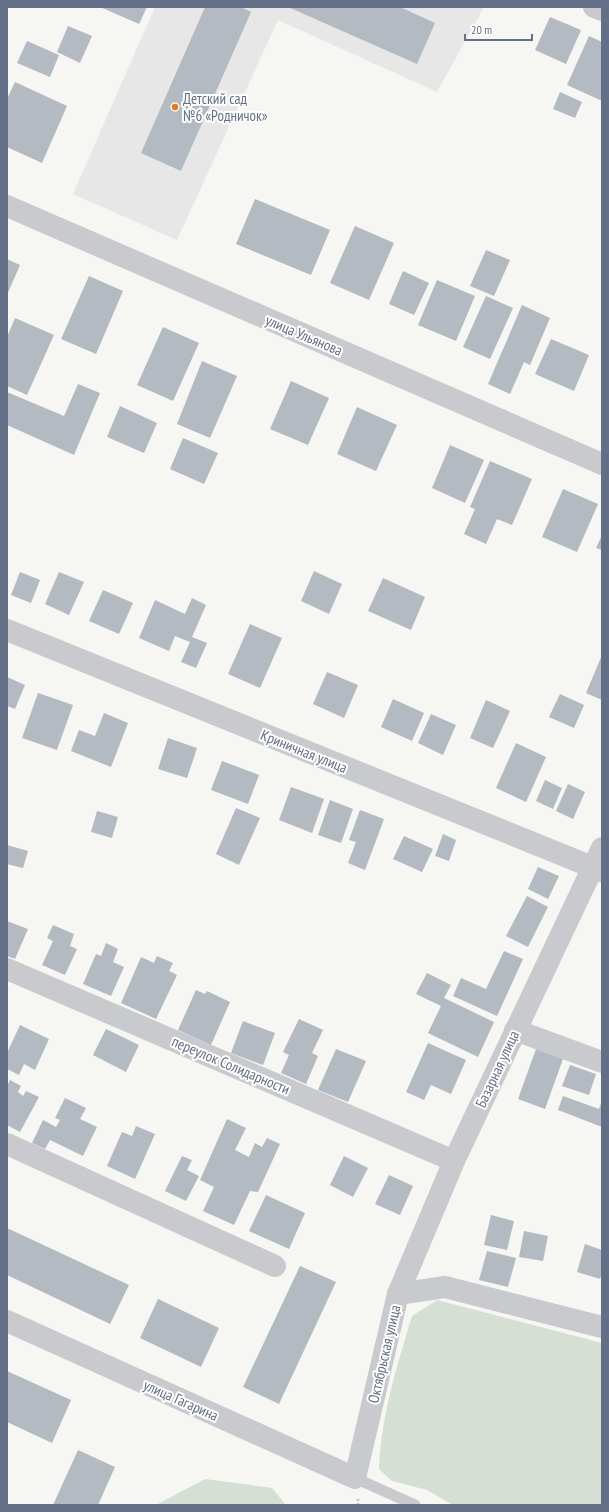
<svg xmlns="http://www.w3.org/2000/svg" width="609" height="1512" viewBox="0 0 609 1512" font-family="'PT Sans Narrow',sans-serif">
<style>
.built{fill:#e6e7e6}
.green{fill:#d5dfd3}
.building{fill:#b4bac1}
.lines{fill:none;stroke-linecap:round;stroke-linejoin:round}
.path{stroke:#c0c2c4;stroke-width:2.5;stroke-dasharray:2 2;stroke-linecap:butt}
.service{stroke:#c8cace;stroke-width:11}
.minor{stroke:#c8cace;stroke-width:22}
.poi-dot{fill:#f57613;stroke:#fff;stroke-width:1.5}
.labels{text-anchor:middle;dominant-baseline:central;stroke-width:4;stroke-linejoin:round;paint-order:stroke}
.poi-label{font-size:15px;fill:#626f87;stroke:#fff;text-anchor:start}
.street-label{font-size:15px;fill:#626f87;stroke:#fff}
</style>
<rect width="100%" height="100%" fill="#f6f6f2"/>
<polygon class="built" points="155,7 484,7 437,92 278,20 177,240 73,194"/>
<g class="green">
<path d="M437,1300L602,1343V1505H453L427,1490L392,1481L379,1469C381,1416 397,1366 412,1316Z"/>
<polygon points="205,1479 272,1488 286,1505 156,1505"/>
</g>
<g class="building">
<polygon points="100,7 147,7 139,24"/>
<polygon points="205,7 241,7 251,12 181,171 141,153"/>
<polygon points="288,7 400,7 435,23 417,64"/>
<polygon points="550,17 581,30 566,64 535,50"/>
<polygon points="68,26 92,36 80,63 57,52"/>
<polygon points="589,36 602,42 602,101 567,85"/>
<polygon points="27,41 59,55 50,77 17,63"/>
<polygon points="15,82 67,106 42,163 7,147 7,99"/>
<polygon points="560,92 582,102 575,118 553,109"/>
<polygon points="255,199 330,230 311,275 236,244"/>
<polygon points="355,226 394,243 369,300 330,283"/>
<polygon points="486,250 510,260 494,296 470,286"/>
<polygon points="7,259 20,265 7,295"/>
<polygon points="403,271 429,283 414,315 389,304"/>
<polygon points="89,276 123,291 96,354 61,339"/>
<polygon points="437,280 475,296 456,341 418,325"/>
<polygon points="486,296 513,308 490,359 463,347"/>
<polygon points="522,305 550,318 530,365 524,362 510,394 488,384"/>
<polygon points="15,318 54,335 27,395 7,386 7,337"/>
<polygon points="163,327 199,343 173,401 137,385"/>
<polygon points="551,339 589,355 574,391 535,374"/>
<polygon points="202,361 237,376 210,438 177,424"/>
<polygon points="291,381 329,398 308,445 270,429"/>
<polygon points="78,384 100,393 74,455 7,425 7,392 64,416"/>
<polygon points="120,406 157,423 144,453 107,437"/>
<polygon points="357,407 397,425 376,471 337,454"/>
<polygon points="183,438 218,453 204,484 170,469"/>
<polygon points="450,445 484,460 465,503 432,488"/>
<polygon points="490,461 532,479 512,525 497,519 486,544 464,534 475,509 470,507"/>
<polygon points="563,489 598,504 577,552 542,537"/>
<polygon points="602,535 602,550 596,548"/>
<polygon points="314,571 342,584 329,614 301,601"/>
<polygon points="20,572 40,580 31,603 11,595"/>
<polygon points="59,572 84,582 69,615 45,604"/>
<polygon points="383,578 425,597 411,630 368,611"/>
<polygon points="103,590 133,603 119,634 89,621"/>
<polygon points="192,598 206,605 192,637 207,643 196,668 181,662 190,642 175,636 169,651 139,638 155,600 185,614"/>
<polygon points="250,624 282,638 260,688 228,674"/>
<polygon points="602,655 602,700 586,693"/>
<polygon points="327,672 358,685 344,718 313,704"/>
<polygon points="7,677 25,685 15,709 7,706"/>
<polygon points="38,693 73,705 57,750 22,738"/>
<polygon points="560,694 584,705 574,728 549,717"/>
<polygon points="393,699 424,713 412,741 381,727"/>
<polygon points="486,700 510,711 493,748 470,738"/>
<polygon points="104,713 128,723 111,767 71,751 79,730 95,736"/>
<polygon points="431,714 456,725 443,755 418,743"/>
<polygon points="168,738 197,748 187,778 158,769"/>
<polygon points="516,743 546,757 526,802 496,788"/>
<polygon points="222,761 259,775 248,804 211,790"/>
<polygon points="545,780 562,788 553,809 536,801"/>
<polygon points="568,784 585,792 573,819 556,811"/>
<polygon points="291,787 324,799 312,833 279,820"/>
<polygon points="330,800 353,809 341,843 318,835"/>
<polygon points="236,808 260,818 239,865 216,854"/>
<polygon points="360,810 384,819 365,870 348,863 356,842 349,840"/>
<polygon points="97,811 118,817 112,838 91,832"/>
<polygon points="443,834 456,840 449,861 435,856"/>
<polygon points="404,836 433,849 422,872 393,859"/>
<polygon points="7,845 28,851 23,868 7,864"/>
<polygon points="538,867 559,876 548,899 528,889"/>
<polygon points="527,896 548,907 528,947 506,936"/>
<polygon points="7,921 28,929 15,959 7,956"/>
<polygon points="53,925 74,934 70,946 77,949 65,975 42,965 53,941 47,938"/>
<polygon points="106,943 118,949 113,962 124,967 111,996 83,984 96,954 101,956"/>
<polygon points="504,951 523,959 497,1016 453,996 461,978 486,989"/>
<polygon points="157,956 173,963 169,971 177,975 156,1019 121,1003 141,957 154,963"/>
<polygon points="427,973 451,985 444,998 494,1022 478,1057 428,1033 441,1006 416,994"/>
<polygon points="196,990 205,994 207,991 230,1002 211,1045 178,1030"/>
<polygon points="299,1019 323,1030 312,1053 318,1056 306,1084 281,1073 289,1055 283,1052"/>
<polygon points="243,1021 275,1033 263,1065 231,1053"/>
<polygon points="20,1025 49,1039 35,1070 24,1064 19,1075 7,1069 7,1053"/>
<polygon points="106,1029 139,1045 126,1072 93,1055"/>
<polygon points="428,1043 466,1060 451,1094 431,1085 424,1100 406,1092"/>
<polygon points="336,1049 366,1061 348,1102 318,1090"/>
<polygon points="536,1049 563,1059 545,1109 518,1099"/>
<polygon points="570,1065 596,1074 589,1095 562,1086"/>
<polygon points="10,1080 21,1086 18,1092 23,1096 26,1091 39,1097 20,1132 7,1125 7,1086"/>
<polygon points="563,1096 599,1109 602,1100 602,1127 558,1110"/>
<polygon points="65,1098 86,1108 80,1119 97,1127 83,1156 50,1140 45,1149 32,1143 43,1120 56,1127 60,1120 55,1118"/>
<polygon points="227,1119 246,1128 235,1150 249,1157 255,1143 262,1147 267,1138 280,1144 258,1192 250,1191 234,1225 203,1211 214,1187 200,1180"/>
<polygon points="136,1126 155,1134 135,1179 107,1166 122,1132 132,1136"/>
<polygon points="182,1156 192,1160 187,1170 199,1176 186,1201 165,1191"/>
<polygon points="344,1156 368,1168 353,1197 330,1185"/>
<polygon points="389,1175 413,1186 400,1215 375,1204"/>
<polygon points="266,1195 305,1213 289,1249 249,1231"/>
<polygon points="491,1215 514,1221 507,1250 484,1245"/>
<polygon points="7,1228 129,1285 110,1324 7,1275"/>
<polygon points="524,1231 548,1236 543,1261 519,1257"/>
<polygon points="585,1244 602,1250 602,1273 600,1279 577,1272"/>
<polygon points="487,1251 516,1258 508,1287 479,1280"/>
<polygon points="300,1266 336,1282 279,1404 243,1387"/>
<polygon points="158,1299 219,1328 201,1367 140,1338"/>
<polygon points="7,1371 71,1400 52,1443 7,1422"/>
<polygon points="78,1450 115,1467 98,1505 53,1505"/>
</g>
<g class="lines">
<polyline class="path" points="358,1499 358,1505"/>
<polyline class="service" points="355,1478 415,1505"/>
<g class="minor">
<polyline points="594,7 602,10"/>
<polyline points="7,206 602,464"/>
<polyline points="7,630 602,871"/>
<polyline points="7,969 454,1161"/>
<polyline points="515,1030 602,1062"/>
<polyline points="7,1144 275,1266"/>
<polyline points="398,1294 445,1287 602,1327"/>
<polyline points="7,1321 355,1478 398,1294 454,1161 602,848"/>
</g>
</g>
<circle class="poi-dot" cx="175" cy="107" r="4"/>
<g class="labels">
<g class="poi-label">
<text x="183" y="98">Детский сад<tspan x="183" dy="17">№6 «Родничок»</tspan></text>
</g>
<g class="street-label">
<text transform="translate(304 335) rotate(23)">улица Ульянова</text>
<text transform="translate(304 751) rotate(22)">Криничная улица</text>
<text transform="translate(231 1065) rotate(23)">переулок Солидарности</text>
<text transform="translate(497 1069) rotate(-65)">Базарная улица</text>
<text transform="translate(384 1354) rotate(-77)">Октябрьская улица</text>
<text transform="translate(181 1400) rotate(24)">улица Гагарина</text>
</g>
</g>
<rect width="609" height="1512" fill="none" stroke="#626f87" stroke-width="16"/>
<path d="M465 34v6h67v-6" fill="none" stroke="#626f87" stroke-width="2"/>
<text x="471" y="34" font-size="12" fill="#626f87" stroke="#ffffff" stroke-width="3" paint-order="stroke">20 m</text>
</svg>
